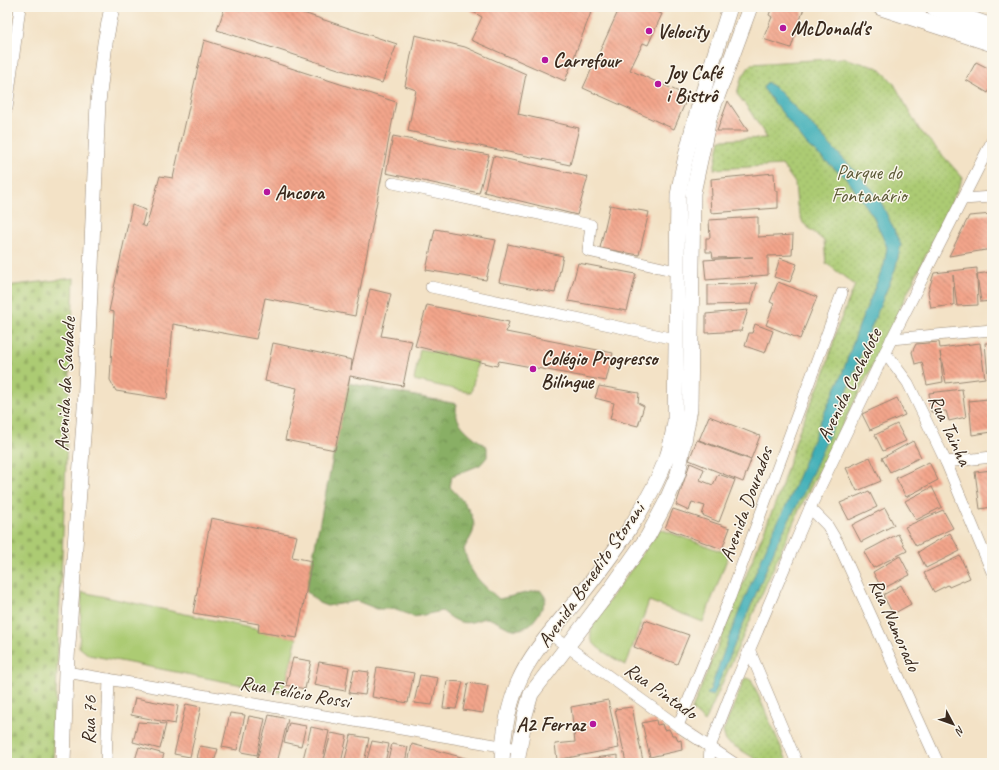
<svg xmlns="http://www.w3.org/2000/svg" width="999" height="770" viewBox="0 0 999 770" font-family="Caveat,sans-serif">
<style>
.grass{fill:#accb73;stroke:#747a48}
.forest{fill:url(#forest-crowns);stroke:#626c42}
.cemetery{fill:url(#cemetery-stones);stroke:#747a48}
.park{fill:url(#park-dots);stroke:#747a48}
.water{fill:#3daeb7;stroke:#3c6c6a}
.building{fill:url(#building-back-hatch)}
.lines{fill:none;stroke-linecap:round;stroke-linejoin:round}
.street-casing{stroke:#978672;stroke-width:12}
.secondary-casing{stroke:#978672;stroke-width:16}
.primary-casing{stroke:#978672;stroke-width:18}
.street{stroke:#fff;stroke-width:11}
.secondary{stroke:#fff;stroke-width:15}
.primary{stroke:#fff;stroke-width:17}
.poi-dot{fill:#b5179e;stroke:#fbf7ec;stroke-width:1.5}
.labels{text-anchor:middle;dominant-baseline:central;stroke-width:3;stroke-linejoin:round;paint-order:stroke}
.poi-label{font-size:20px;font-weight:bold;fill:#3b2a1e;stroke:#fbf7ec;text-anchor:start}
.park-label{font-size:20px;fill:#5d5a38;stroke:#fbf7ec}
.street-label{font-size:20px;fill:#3b2a1e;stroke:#fbf7ec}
</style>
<defs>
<pattern id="forest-crowns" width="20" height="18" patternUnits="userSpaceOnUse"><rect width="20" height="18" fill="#89af65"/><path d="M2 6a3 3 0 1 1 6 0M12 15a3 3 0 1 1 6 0" fill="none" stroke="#718f53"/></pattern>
<pattern id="cemetery-stones" width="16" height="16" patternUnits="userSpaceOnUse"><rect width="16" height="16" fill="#accb73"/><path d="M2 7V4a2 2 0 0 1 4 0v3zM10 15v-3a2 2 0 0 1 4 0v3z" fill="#95ae63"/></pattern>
<pattern id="park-dots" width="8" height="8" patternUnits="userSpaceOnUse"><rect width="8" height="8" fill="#accb73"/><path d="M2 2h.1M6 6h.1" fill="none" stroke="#95ae63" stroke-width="1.8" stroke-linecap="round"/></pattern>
<pattern id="building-back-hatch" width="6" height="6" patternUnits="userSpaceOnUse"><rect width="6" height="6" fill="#f3a58b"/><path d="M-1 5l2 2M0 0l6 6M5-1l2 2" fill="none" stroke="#c68771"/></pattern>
</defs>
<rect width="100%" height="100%" fill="#fbf7ec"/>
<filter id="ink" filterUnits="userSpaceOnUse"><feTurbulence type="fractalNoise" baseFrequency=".025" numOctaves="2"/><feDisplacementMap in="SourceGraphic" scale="8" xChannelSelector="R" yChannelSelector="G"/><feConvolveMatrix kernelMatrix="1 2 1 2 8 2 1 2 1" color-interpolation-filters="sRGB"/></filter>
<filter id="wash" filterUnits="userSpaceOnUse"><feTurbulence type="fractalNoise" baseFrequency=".012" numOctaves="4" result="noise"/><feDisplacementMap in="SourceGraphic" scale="16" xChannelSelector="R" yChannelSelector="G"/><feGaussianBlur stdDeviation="0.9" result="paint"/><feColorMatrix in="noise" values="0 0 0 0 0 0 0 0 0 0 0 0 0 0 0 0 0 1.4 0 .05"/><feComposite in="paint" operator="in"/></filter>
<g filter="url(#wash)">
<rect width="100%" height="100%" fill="#f3e2c6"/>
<g class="grass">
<polygon points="420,349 478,361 471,393 414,380"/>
<path d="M660,529L729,554L703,622L649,601L626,665C617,660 593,648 591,638C590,633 592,627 594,622Z"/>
<polygon points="82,592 297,638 283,693 89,655 79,647"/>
</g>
<path class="forest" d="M348,383L457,404C451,424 474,437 487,447V457L480,465L452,476L450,487C460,498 478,515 473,532C471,538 466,544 464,549C470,575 480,582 499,599L540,590L546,598C541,612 531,632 513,629C504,627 496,620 487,618C483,618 479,620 475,621C461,626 453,619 442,611L414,617L396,609H377L357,601L327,606L319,603L306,591Z"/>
<polygon class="cemetery" points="74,278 53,763 7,763 7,286"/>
<g class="park">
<polygon points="843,58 879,68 893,82 919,129 963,178 862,387 800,508 705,722 692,710 779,494 799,431 825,371 838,326 855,285 826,263 824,241 803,223 797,206 795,183 782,165 714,169 720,140 767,138 748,108 737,94 741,79 751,64"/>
<polygon points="745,678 751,679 788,763 762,763 726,741 723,732"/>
</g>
<polygon class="water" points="767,82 779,91 872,189 882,204 901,245 895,270 870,330 840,410 803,494 778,541 713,696 707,694 710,690 732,629 773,531 788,502 821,420 842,374 859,326 884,265 887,247 873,216 847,179 807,145 763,88"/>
<g id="blocks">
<g class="building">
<polygon points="225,7 285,7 397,44 382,83 217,30"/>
<polygon points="464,7 593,7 565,81 471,40 482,17"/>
<polygon points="620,7 656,7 655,11 662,14 648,45 643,43 630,70 688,96 674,129 583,88"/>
<polygon points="772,7 804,8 791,48 763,39 772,17 769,15"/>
<polygon points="415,35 465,47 526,74 518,114 579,128 570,165 408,131 416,90 405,86"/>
<polygon points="204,40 396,102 355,316 265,298 256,339 173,324 167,399 116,391 110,380 114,312 109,311 132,205 146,210 142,225 146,227 160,176 173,178"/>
<polygon points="976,62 992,70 992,86 988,93 966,80"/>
<polygon points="728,101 748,131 717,131"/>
<polygon points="393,136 489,155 479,193 386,173"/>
<polygon points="493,156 588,177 577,215 484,192"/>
<polygon points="774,173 775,191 778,191 778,208 711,213 710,196 712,196 711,179"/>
<polygon points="610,205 649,212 639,255 600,248"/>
<polygon points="992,214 992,249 949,256 969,216"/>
<polygon points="758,217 758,237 793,235 792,255 768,256 768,275 706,280 704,260 753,257 713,258 712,252 706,252 706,238 710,238 709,220"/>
<polygon points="435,229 496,240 486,280 426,270"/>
<polygon points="508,244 563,256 555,293 499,282"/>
<polygon points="780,258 797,264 790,282 774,277"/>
<polygon points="578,263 636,274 627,311 568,301"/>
<polygon points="977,268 977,274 992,272 992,301 981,302 977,275 978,305 957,306 953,275 954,305 931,308 928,292 934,273"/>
<polygon points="778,282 817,297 800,339 766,325 774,304 770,302"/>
<polygon points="757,283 751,304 708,305 708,285"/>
<polygon points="370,289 391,294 381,336 412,341 403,386 350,376 335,450 285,440 297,388 265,381 273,343 352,360 351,370"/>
<polygon points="427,305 509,322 506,332 613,353 606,381 499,361 497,366 415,346"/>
<polygon points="748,310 741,331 706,333 706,314"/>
<polygon points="755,324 773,331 765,353 745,346 749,333 752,333"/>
<polygon points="939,342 940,348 980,343 985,378 946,383 940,352 943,382 927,385 922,362 915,364 912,352 916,344"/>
<polygon points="985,343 992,343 992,376 988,377"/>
<polygon points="599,386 639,393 638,403 644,406 638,426 610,419 614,403 595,398"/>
<polygon points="962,389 966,417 949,421 946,411 931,412 929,393"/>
<polygon points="897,398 905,415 870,430 862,414"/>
<polygon points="988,399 992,432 972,435 969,401"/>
<polygon points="709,416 760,436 751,459 699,440"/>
<polygon points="897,424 906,441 883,451 875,435"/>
<polygon points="697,440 751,460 743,482 689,460"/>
<polygon points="913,441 921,457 890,472 882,458"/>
<polygon points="870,457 881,481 857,491 846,468"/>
<polygon points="929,462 938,480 906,497 896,478"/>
<polygon points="690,463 704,469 700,480 713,485 718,474 735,480 719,522 702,515 705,506 692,502 689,511 676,505"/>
<polygon points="992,470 992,507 980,509 975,472"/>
<polygon points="932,487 942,507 916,520 905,501"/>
<polygon points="869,491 877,507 849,520 840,503"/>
<polygon points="885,508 894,525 861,542 852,525"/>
<polygon points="673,509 730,528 722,549 665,528"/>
<polygon points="943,510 953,528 916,546 905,527"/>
<polygon points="211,518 297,536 292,557 312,561 297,638 258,632 259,624 193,613"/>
<polygon points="950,533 960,551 926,568 918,552"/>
<polygon points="898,534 907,551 873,568 864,552"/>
<polygon points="900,556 910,575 882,589 873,572"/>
<polygon points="960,556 970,578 949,587 948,585 934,592 924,573"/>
<polygon points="901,585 911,604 893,614 883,595"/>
<polygon points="645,620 689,635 677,664 634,647"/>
<polygon points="293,658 311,661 305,689 286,685"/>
<polygon points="319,662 349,667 345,691 314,685"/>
<polygon points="377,667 414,673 408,703 372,697"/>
<polygon points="354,670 369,672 365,695 349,693"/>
<polygon points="420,675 438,678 432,705 414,703"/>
<polygon points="447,681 463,682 456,709 443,708"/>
<polygon points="468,683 488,686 483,713 463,710"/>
<polygon points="135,698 178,706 175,724 131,715"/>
<polygon points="608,700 619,748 557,760 555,744 575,742 571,707"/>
<polygon points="186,704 201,707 190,757 174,754"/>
<polygon points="632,707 643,761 626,763 615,709"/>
<polygon points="230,713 245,715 237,750 222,747"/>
<polygon points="269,715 288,719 277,763 256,763"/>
<polygon points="249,716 265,719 257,755 241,752"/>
<polygon points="656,720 657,725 662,724 664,730 669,729 672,735 676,735 678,741 681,740 682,750 650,757 642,723"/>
<polygon points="138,722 166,724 160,749 133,742"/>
<polygon points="289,723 306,726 301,746 284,742"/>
<polygon points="311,727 329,731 322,763 302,763"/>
<polygon points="331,733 347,736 341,763 324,760"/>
<polygon points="351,735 369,738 364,763 344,763"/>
<polygon points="372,741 389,744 385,763 366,763"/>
<polygon points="392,744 408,747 405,763 387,763"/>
<polygon points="412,744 480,762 480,763 408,763"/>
<polygon points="200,746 218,749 214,762 197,758"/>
<polygon points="139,747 164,754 161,763 134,763"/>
<polygon points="618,755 618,763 564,763 564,762"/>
</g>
</g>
</g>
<g filter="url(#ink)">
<use href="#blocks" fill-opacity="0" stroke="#978672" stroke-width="1"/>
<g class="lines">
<g class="street-casing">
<g id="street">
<polyline points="7,108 20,7"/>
<polyline points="393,183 591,225 588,251 676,271"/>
<polyline points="963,199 992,197"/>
<polyline points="431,287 675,339"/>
<polyline points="891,339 992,330"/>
<polyline points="885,352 908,383 946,462 992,572"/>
<polyline points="946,462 992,457"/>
<polyline points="810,508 827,525 839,545 938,763"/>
<polyline points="550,634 678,726 734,763"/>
<polyline points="749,649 797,763"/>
<polyline points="66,672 519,749"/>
<polyline points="678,726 730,597 842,293"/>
<polyline points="106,763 109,679"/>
<polyline points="709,763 710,747 731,693 810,508 885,352 992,141"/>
</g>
</g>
<g class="secondary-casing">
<g id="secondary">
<polyline points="63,763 66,672 85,408 98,102 105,43 112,7"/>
<path d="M502,763C503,737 508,707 518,683C531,652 556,626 577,600C612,556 647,509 667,457C671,446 673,433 675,421L678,195C689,131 710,69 730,7"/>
<polyline points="517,763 525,715 531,694 608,593 648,536 665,504 678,474 690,409 693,193 709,119 750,7"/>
</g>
</g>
<g class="primary-casing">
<g id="primary">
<polyline points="881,7 992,43"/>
<polyline points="934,7 992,27"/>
</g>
</g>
<use href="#street" class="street"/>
<use href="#secondary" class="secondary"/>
<use href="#primary" class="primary"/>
</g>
</g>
<g class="poi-dot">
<circle cx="783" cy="28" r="4"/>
<circle cx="649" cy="31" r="4"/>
<circle cx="545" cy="60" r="4"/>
<circle cx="658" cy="84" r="4"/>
<circle cx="267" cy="192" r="4"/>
<circle cx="533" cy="369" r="4"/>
<circle cx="593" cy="724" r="4"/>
</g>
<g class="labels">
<g class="poi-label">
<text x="791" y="28">McDonald's</text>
<text x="657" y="31">Velocity</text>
<text x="553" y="60">Carrefour</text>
<text x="666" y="72">Joy Café<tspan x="666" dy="23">i Bistrô</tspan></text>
<text x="275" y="192">Ancora</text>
<text x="541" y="358">Colégio Progresso<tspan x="541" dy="23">Bilíngue</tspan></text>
<text x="585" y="724" text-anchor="end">A2 Ferraz</text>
</g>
<g class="park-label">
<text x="869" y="172">Parque do<tspan x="869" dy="23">Fontanário</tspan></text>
</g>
<g class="street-label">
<text transform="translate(65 384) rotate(-87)">Avenida da Saudade</text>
<text transform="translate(849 385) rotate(-64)">Avenida Cachalote</text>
<text transform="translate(950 430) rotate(65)">Rua Tainha</text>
<text transform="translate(746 504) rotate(-70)">Avenida Dourados</text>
<text transform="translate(591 575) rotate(-55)">Avenida Benedito Storani</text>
<text transform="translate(895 625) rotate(66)">Rua Namorado</text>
<text transform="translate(661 691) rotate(35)">Rua Pintado</text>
<text transform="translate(295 692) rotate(10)">Rua Felício Rossi</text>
<text transform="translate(89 720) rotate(-88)">Rua 76</text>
</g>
</g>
<rect width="999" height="770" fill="none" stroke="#fbf7ec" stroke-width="24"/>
<g transform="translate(953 724) rotate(131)" stroke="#fbf7ec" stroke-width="3" paint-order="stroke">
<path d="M0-3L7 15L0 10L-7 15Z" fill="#3b2a1e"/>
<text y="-6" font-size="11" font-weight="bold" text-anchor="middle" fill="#3b2a1e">N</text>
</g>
</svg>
